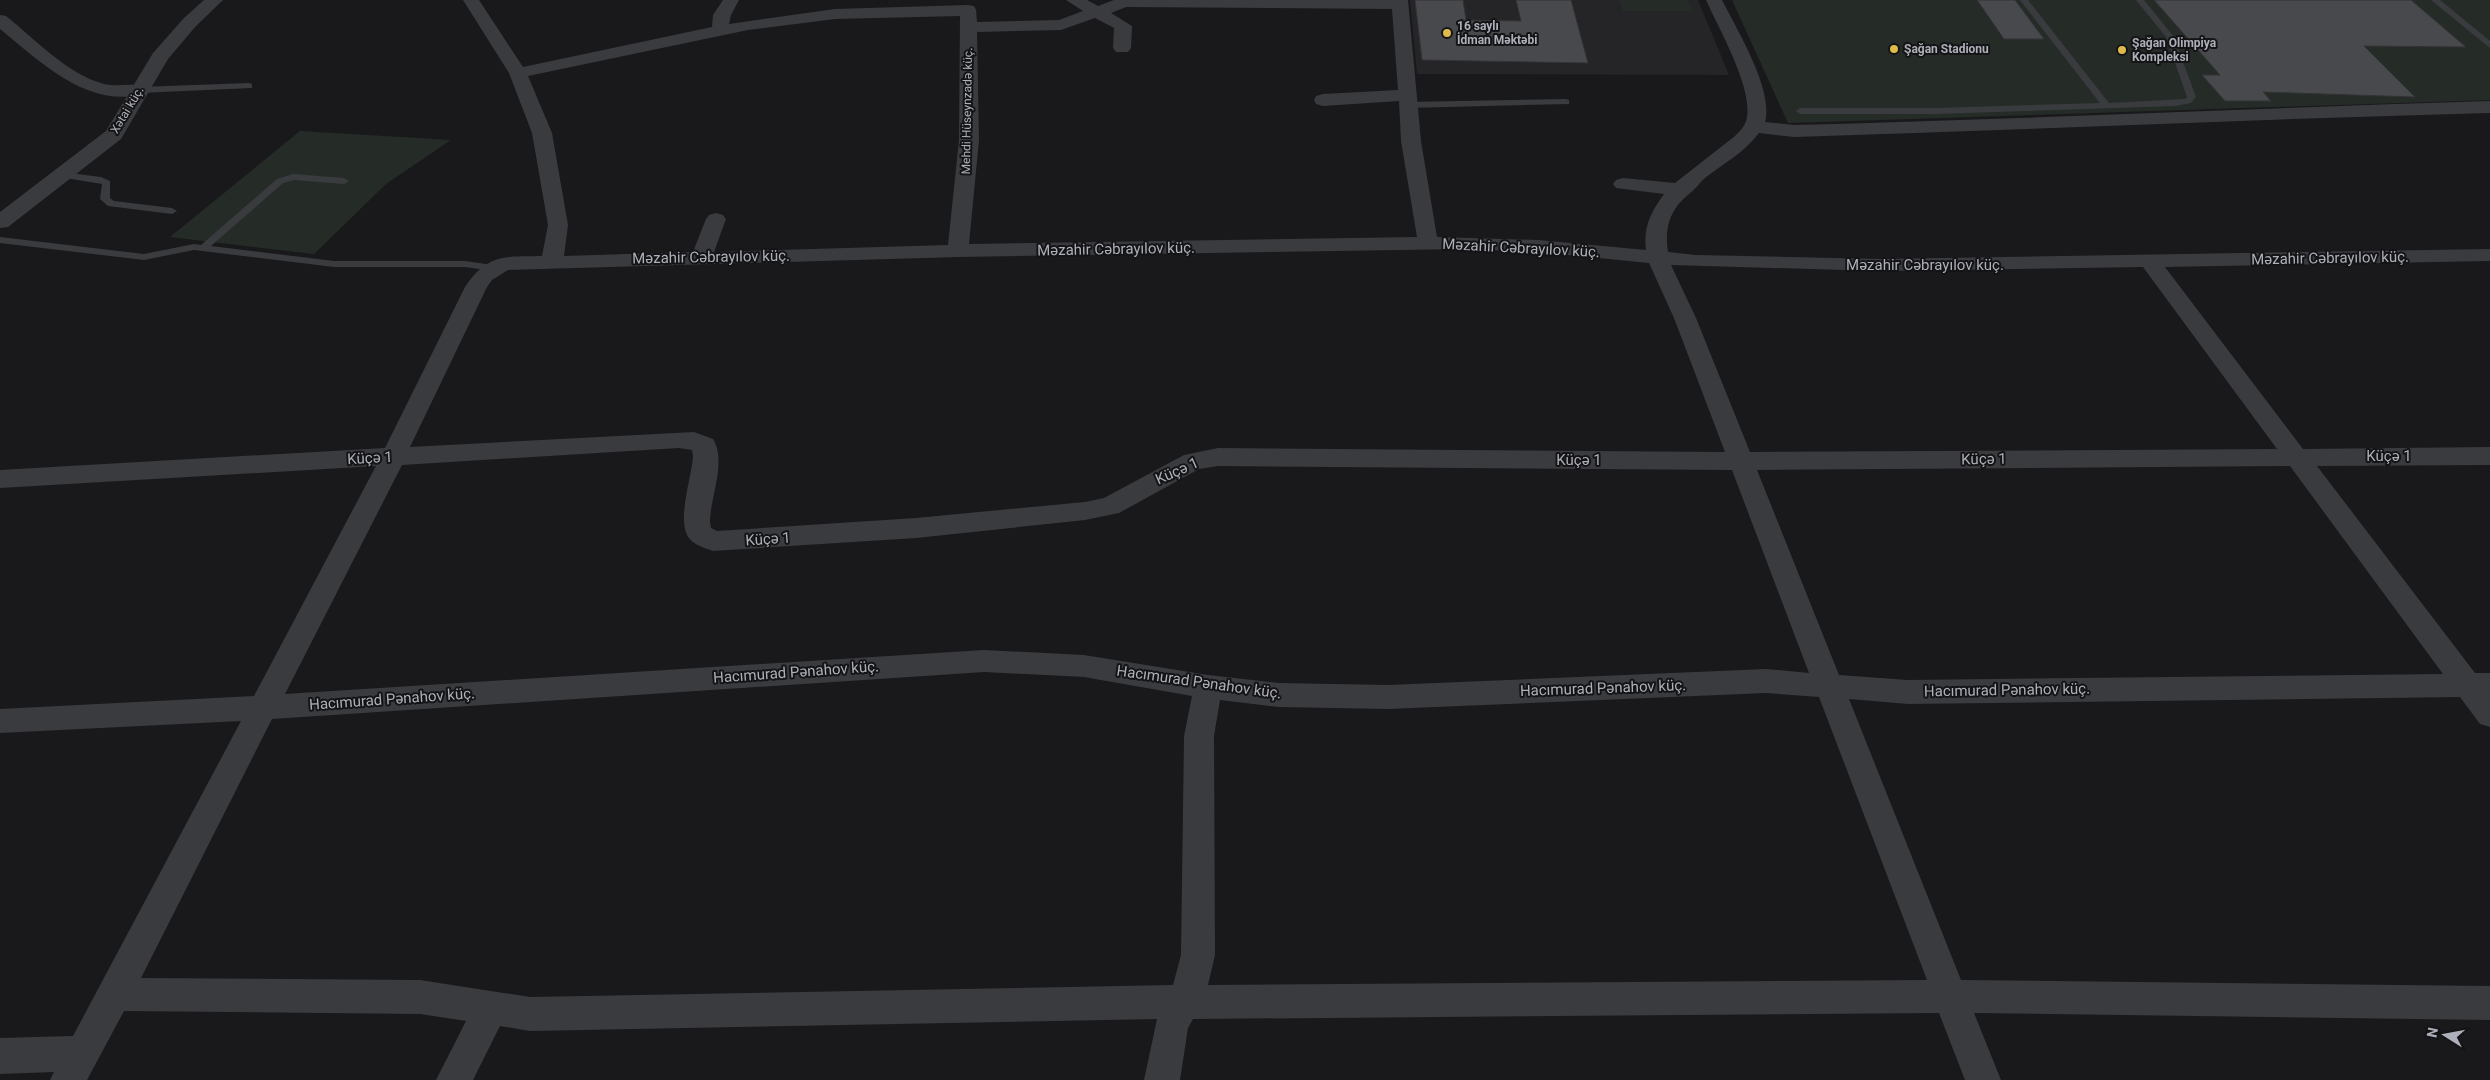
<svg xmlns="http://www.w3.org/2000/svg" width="2490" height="1080" viewBox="0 0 2490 1080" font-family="Roboto,sans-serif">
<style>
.built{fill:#252528}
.green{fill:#252c27}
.building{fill:#48494d;stroke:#333336}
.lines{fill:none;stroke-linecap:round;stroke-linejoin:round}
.service{fill:#3a3b3f;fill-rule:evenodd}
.minor{fill:#3a3b3f;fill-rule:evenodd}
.tertiary{fill:#3a3b3f;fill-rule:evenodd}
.poi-dot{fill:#dfbb4c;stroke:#141416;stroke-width:2}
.labels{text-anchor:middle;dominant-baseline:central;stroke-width:4;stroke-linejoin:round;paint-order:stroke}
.far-poi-label{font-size:12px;font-weight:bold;fill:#adafb9;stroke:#141416;text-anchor:start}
.far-street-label{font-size:12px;fill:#adafb9;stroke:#141416}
.street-label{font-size:15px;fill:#adafb9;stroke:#141416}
</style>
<rect width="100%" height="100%" fill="#19191b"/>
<polygon class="built" points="1410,0 1698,0 1729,75 1417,74"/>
<g class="green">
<polygon points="1619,0 1687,0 1692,11 1623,11"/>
<polygon points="1732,0 2490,0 2490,100 1788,123"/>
<polygon points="300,131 451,140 386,184 314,254 170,237"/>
</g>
<g class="building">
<polygon points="1415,0 1463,0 1466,20 1521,21 1516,0 1571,0 1588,63 1422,60"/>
<polygon points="1977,0 2015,0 2044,39 2004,39"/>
<polygon points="2154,0 2411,0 2466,47 2364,46 2415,97 2263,92 2271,101 2225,101 2202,75 2220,75"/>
</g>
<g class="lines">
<g class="service">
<polygon points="2020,0 2028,0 2109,103 2185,99 2187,97 2166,37 2136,0 2144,0 2174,37 2196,97 2191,103 2175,106 1936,114 1800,114 1796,111 1800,108 1936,108 2100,103"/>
<polygon points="2431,0 2440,0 2490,41 2490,48"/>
<polygon points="249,83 252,84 252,88 139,93 135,90 139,87"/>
<polygon points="1566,99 1569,100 1569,104 1407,108 1403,105 1407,102"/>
<polygon points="62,172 101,177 110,181 110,198 114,201 172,208 177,211 172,214 108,206 100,199 102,184 59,177 59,173"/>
<polygon points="293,174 344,178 349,181 344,184 294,180 283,183 211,246 334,261 465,261 493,265 498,268 493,271 465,267 334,267 194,250 144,260 0,243 0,237 144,254 194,244 201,245 277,179"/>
</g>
<g class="minor">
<path d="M463,0H479L523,67L712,27L713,15L723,0H739L731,15L729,24L835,9L968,5L974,6L976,10L977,22L1059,20L1083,11L1066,0H1087L1098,6L1114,0H1408L1421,141L1437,237L1538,240L1646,250C1643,227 1651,212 1664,194L1616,188L1613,184L1616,180L1623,178L1675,183L1735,136C1741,130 1746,125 1747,117C1752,86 1719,29 1706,0H1722C1737,30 1774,90 1765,122L1794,125C2026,119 2258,108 2490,101V113C2258,119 2026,130 1794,137L1759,133C1745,152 1723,164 1705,178C1699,183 1695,190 1689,194C1670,209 1664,228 1668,252L1696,255L1880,259L2490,249V261L2165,267L2303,449L2490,447V465L2317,466L2475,673H2490V727L2480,724L2460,697L1908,704L1849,699L1961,980L2490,986V1020L1974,1013L2001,1080H1965L1939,1013L1193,1019L1188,1028L1180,1080H1144L1157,1019L530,1031L500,1026L473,1080H436L466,1021L420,1014L124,1011L87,1080H50L54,1072L0,1074V1038L73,1036L241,721L0,733V709L254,696L376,466L0,488V470L385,448L465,287C488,253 505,257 542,256L548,225L532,133L509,73ZM1126,7L1392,9L1398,90L1323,94L1316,96L1314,100L1316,104L1323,106L1399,101L1401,141L1417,237L969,244L979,140L977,32L1061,30L1095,18L1114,28L1113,48L1116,52H1128L1131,48L1132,26L1111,13ZM960,16L959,140L948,245L714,252L726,219L723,215L716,213L709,215L706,219L693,252L564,256L568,225L552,133L528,76L748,30L835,19ZM1464,249L1538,252L1649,263L1674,318L1725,452L1218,448L1184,455L1104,498L1085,502L916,518L717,531L711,528L710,522C710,497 727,462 713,439L694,432L410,447L487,287L492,280L508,270L958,257ZM1671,265L1880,271L2143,267L2277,449L1750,452L1696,318ZM679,448L692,450L693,456C692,477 676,521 689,538C694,545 705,548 713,551L916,538L1085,520L1119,513L1199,469L1218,466L1732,470L1809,673L1766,669L1388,685L1279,683L1208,675L1084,655L984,650L285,694L402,465ZM2290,466L2443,674L1908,680L1839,675L1757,470ZM984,672L1084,677L1192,696L1184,736L1181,955L1173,985L530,997L420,980L141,978L272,719ZM1766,693L1819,697L1927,980L1208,985L1215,955L1214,736L1220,700L1279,707L1388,709Z"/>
<path d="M0,15L6,16C35,39 67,74 104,84C117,87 132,83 145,86L148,90L145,94C87,109 41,62 0,29Z"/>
</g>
<polygon class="tertiary" points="204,0 223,0 196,26 168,59 121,139 8,227 0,228 0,212 106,131 153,53 184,18"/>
</g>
<g class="poi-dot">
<circle cx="1447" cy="33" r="5"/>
<circle cx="1894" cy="49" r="5"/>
<circle cx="2122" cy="50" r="5"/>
</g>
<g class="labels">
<g class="far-poi-label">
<text x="1457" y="26">16 saylı<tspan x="1457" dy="14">İdman Məktəbi</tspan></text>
<text x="2132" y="43">Şağan Olimpiya<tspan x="2132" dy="14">Kompleksi</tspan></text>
<text x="1904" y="49">Şağan Stadionu</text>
</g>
<g class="far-street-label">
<text transform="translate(127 110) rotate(-59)">Xətai küç.</text>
<text transform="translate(967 111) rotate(-89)">Mehdi Hüseynzadə küç.</text>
</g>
<g class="street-label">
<text transform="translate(1521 248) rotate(3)">Məzahir Cəbrayılov küç.</text>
<text transform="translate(1116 249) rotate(-1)">Məzahir Cəbrayılov küç.</text>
<text transform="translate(711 257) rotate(-1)">Məzahir Cəbrayılov küç.</text>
<text transform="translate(2330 258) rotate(-1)">Məzahir Cəbrayılov küç.</text>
<text x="1925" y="265">Məzahir Cəbrayılov küç.</text>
<text x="2389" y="456">Küçə 1</text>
<text transform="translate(370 458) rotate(-3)">Küçə 1</text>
<text transform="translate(1984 459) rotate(-1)">Küçə 1</text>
<text x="1579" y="460">Küçə 1</text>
<text transform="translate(1177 471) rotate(-24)">Küçə 1</text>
<text transform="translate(768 539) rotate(-4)">Küçə 1</text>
<text transform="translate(796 672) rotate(-4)">Hacımurad Pənahov küç.</text>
<text transform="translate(1199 682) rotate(8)">Hacımurad Pənahov küç.</text>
<text transform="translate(1603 688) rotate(-2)">Hacımurad Pənahov küç.</text>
<text transform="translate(2007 690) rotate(-1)">Hacımurad Pənahov küç.</text>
<text transform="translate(392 699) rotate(-4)">Hacımurad Pənahov küç.</text>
</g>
</g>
<g transform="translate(2445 1035) rotate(281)" stroke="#141416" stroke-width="4" paint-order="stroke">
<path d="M0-4L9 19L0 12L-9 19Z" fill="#adafb9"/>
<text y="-8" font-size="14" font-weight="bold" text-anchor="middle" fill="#adafb9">N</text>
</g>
</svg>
